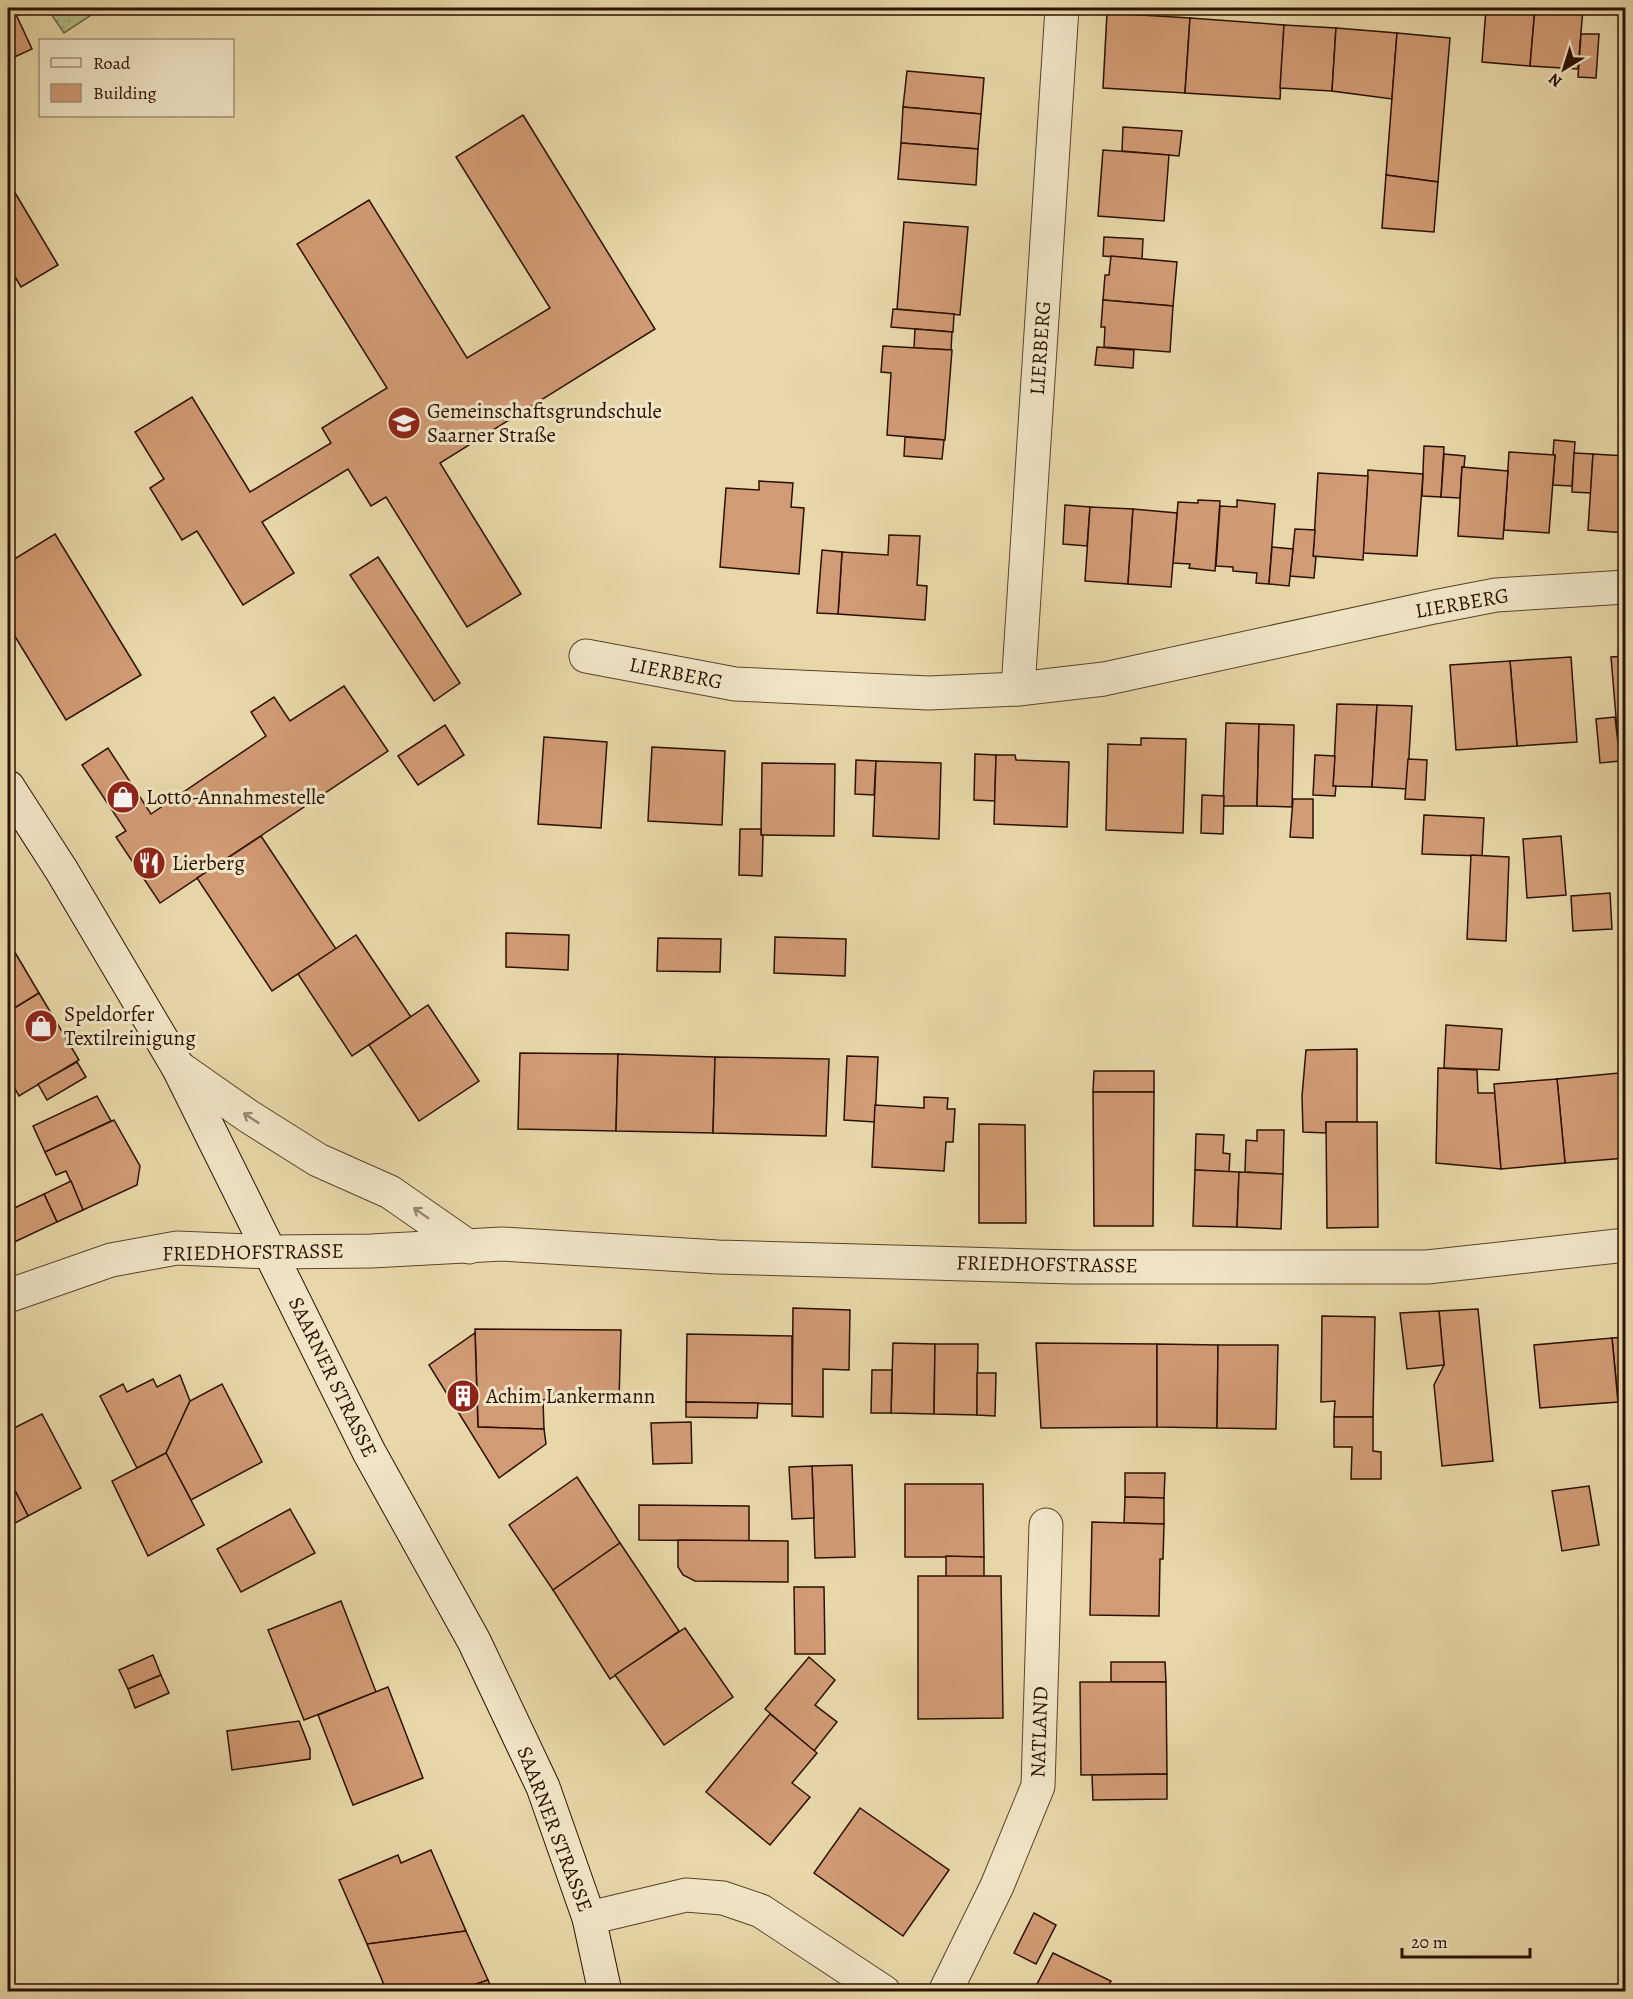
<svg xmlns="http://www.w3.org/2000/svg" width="1633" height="1999" viewBox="0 0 1633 1999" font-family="Alegreya,serif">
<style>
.park{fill:url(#park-dots);stroke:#706845;stroke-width:1.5}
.building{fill:#d19b75;stroke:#2c1100;stroke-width:1.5}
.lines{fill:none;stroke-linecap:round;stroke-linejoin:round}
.minor-casing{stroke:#5b432a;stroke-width:35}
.tertiary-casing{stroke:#5b432a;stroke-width:35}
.secondary-casing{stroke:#2c1100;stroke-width:35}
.minor{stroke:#f0e6c7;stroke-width:33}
.tertiary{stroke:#f0e6c7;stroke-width:33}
.secondary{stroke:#f0e6c7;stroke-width:33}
.oneway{stroke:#98866d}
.labels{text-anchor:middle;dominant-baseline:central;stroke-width:6;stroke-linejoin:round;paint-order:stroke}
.street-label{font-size:21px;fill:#2c1100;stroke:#f0e6c7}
.poi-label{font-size:21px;fill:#2c1100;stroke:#f0e6c7;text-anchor:start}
</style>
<defs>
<pattern id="park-dots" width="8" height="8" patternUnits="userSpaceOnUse" patternTransform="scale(1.5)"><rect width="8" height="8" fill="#b3bf8a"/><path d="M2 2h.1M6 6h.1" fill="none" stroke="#9aa375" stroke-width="1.8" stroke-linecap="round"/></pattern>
</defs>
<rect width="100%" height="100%" fill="#e8d8a9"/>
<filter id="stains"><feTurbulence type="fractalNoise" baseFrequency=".00333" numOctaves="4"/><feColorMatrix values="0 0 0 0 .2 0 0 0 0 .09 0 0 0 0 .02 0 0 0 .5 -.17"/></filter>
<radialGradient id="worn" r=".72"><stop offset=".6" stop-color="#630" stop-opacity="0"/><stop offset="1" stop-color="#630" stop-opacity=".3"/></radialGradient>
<polygon class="park" points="47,8 102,8 64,33"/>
<g class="building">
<polygon points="8,8 13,8 32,49 8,60"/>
<polygon points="1486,8 1535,8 1530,66 1482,62"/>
<polygon points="1535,8 1583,8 1578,69 1530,66"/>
<polygon points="1626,10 1626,46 1623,46"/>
<polygon points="1107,13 1190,18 1185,93 1103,88"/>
<polygon points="1190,18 1284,25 1280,99 1185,93"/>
<polygon points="1284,25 1336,28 1332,91 1280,88"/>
<polygon points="1336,28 1397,33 1392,99 1332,91"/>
<polygon points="1397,33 1450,38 1438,182 1386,175"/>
<polygon points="1581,34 1599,34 1596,78 1578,77"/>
<polygon points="907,71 984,78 981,114 903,107"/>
<polygon points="903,107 981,114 978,149 901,143"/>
<polygon points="523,115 655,329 440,463 521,594 467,627 386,497 371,506 348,469 262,522 294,573 243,605 197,531 182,540 150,488 164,479 135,432 192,397 250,492 331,443 322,428 387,388 297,244 369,200 467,358 550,308 456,157"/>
<polygon points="1123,127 1182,131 1179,156 1122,151"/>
<polygon points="901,143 978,149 976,185 898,179"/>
<polygon points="1103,150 1169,155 1164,221 1098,216"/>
<polygon points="1386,175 1438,182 1434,232 1382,228"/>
<polygon points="8,181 58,265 21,287 8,265"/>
<polygon points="904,222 968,227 960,315 897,309"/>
<polygon points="1104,237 1143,239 1142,259 1103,256"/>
<polygon points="1111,256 1177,262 1173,306 1103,300 1105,275 1109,275"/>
<polygon points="1103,300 1173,306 1170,352 1104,347 1105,327 1101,327"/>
<polygon points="893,309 954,314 953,332 891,327"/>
<polygon points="915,329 952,332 951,350 914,348"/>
<polygon points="883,346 952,350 945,440 887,435 891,373 881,372"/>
<polygon points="1097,347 1134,350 1133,368 1095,365"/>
<polygon points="905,437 944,440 942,459 904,456"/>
<polygon points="1554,440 1575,442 1572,486 1553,485 1555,455 1553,455"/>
<polygon points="1424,446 1444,447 1441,497 1422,496"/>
<polygon points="1509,452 1555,455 1549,533 1504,530"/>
<polygon points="1574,453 1593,454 1591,493 1572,492"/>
<polygon points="1444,454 1465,456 1464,467 1462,467 1460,498 1441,497"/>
<polygon points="1593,454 1626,456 1626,533 1588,530"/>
<polygon points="1462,467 1508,471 1503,539 1458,536"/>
<polygon points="1368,470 1423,474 1417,556 1363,553"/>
<polygon points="1318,473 1368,476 1363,560 1313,556"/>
<polygon points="759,481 793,483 791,507 804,508 799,574 720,567 726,488 759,490"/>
<polygon points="1198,500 1220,501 1215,571 1189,568 1190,564 1173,563 1178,502 1198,503"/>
<polygon points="1237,500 1275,504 1269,584 1256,583 1257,573 1233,571 1233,567 1216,566 1220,506 1237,507"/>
<polygon points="1065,505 1090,507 1087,546 1063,544"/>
<polygon points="1090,507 1133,509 1128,584 1085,581"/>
<polygon points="1133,509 1177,513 1171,587 1128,584"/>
<polygon points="1295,529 1315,530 1313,556 1316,557 1314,578 1290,576"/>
<polygon points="55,534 141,675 66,720 8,625 8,563"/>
<polygon points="889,535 920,536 917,585 927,586 925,620 838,614 842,552 888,555"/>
<polygon points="1272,547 1293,549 1289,586 1269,584"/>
<polygon points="822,550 842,552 838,614 817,613"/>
<polygon points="378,557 460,683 434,701 350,575"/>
<polygon points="1626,656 1626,740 1618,741 1611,657"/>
<polygon points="1571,657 1577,742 1517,746 1510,661"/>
<polygon points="1510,661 1517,746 1456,750 1450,665"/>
<polygon points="344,686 388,751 160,903 116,837 126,831 82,765 108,748 151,814 266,736 251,712 274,697 290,721"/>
<polygon points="1337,704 1377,705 1372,787 1333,786"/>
<polygon points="1377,705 1412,706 1407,789 1372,787"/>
<polygon points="1615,717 1620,761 1600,763 1596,719"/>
<polygon points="1226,723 1259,724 1257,806 1223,806"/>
<polygon points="1259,724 1294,725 1292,807 1257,806"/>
<polygon points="445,725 464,755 418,785 398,756"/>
<polygon points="544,737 607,742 601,828 538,824"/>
<polygon points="1141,738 1186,739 1183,833 1106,830 1108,744 1141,745"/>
<polygon points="652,747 725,751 722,825 648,821"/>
<polygon points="975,754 996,755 995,801 974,800"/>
<polygon points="996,755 1015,755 1016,760 1069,762 1067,827 994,824"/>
<polygon points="1315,755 1335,756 1333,786 1336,786 1335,796 1313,795"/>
<polygon points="1408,759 1427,760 1425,800 1405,799"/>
<polygon points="856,760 876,761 874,795 855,794"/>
<polygon points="876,761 941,763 939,839 873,836"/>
<polygon points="762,763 835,764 834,836 761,835"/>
<polygon points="1202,795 1224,796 1223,834 1201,833"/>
<polygon points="1293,799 1313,799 1313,838 1290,837"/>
<polygon points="1424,815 1484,818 1482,856 1422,854"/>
<polygon points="740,829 761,829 761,835 763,835 762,876 739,875"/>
<polygon points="261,836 336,949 272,991 197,878"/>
<polygon points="1561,836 1566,895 1527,898 1523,839"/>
<polygon points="1471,855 1509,857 1506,941 1467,939"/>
<polygon points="1610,893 1612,929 1573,931 1571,896"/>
<polygon points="506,933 569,935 568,970 506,967"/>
<polygon points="356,935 411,1017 352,1056 298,974"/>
<polygon points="775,937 846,939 845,976 774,973"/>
<polygon points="658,938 721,939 720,972 657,971"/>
<polygon points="10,944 39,993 8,1012 8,946"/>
<polygon points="39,993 79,1060 19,1096 8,1076 8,1012"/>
<polygon points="428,1005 479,1081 419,1121 369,1045"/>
<polygon points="1446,1025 1502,1029 1499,1070 1444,1068"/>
<polygon points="1357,1049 1357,1122 1326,1122 1326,1133 1303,1132 1302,1096 1306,1050"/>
<polygon points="520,1053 618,1054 616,1131 518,1129"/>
<polygon points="618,1054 715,1057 713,1133 616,1131"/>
<polygon points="847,1056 878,1057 875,1122 844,1120"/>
<polygon points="715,1057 829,1059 826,1136 713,1133"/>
<polygon points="77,1062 86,1077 47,1100 38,1084"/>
<polygon points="1438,1068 1477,1070 1478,1093 1495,1093 1501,1169 1436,1163"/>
<polygon points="1094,1071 1154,1071 1154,1092 1093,1092"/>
<polygon points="1619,1073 1626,1158 1565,1163 1557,1079"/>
<polygon points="1557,1079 1565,1163 1501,1169 1494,1084"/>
<polygon points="1093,1092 1154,1092 1153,1226 1094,1226"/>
<polygon points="97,1096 111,1121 45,1152 33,1126"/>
<polygon points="924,1097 948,1098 947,1109 955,1109 953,1142 946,1142 944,1171 872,1167 875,1105 924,1108"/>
<polygon points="114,1120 140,1166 137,1185 83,1210 66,1171 56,1175 45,1152"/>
<polygon points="1326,1122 1377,1122 1378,1227 1327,1228"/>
<polygon points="979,1124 1025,1125 1026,1223 979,1223"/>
<polygon points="1257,1130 1284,1130 1283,1174 1245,1172 1246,1140 1257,1141"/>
<polygon points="1196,1134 1224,1135 1223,1153 1230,1154 1229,1172 1195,1170"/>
<polygon points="1195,1170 1239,1172 1237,1227 1193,1226"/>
<polygon points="1239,1172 1283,1174 1281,1229 1237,1227"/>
<polygon points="71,1181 83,1210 57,1222 44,1194"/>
<polygon points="44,1194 57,1222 8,1245 8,1211"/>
<polygon points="793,1308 850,1310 849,1370 823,1369 823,1417 792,1416"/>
<polygon points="1478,1309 1493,1461 1442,1466 1434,1385 1444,1365 1439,1311"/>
<polygon points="1439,1311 1444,1365 1407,1369 1400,1313"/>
<polygon points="1322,1316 1375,1317 1373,1417 1334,1417 1335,1401 1321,1402"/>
<polygon points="475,1329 621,1330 619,1400 543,1400 544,1429 478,1427"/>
<polygon points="475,1333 478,1427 544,1429 546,1444 499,1478 429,1365"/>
<polygon points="687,1334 792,1336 792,1404 686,1402"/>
<polygon points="1626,1337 1626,1401 1618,1402 1612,1338"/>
<polygon points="1612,1338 1618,1402 1540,1408 1534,1345"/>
<polygon points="893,1343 935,1344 934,1414 891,1413"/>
<polygon points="1036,1343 1157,1344 1157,1427 1041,1428"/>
<polygon points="935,1344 978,1344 977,1415 934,1414"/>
<polygon points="1157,1344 1218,1345 1217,1428 1157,1427"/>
<polygon points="1218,1345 1278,1345 1276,1429 1217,1428"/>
<polygon points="872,1370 892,1370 891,1413 871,1413"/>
<polygon points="977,1373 996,1373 995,1416 977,1415"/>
<polygon points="180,1375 190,1401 166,1453 137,1468 100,1396 123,1384 127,1392 153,1379 157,1387"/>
<polygon points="222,1384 262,1462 191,1500 166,1453 190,1401"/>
<polygon points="686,1402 758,1403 757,1418 686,1417"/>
<polygon points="42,1414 81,1488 28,1516 8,1477 8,1431"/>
<polygon points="1334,1417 1373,1417 1373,1451 1381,1452 1381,1479 1351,1479 1352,1447 1334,1447"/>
<polygon points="691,1422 692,1463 653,1464 651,1423"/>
<polygon points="166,1453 204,1525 148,1556 112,1481"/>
<polygon points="852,1465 855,1557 815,1558 812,1466"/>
<polygon points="812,1466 814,1518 792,1519 789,1467"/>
<polygon points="1125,1473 1165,1473 1164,1498 1125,1497"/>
<polygon points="8,1477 28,1516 8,1527"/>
<polygon points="577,1477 620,1543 553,1590 509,1525"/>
<polygon points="905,1484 983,1484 984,1557 905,1557"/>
<polygon points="1589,1486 1599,1545 1562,1551 1552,1491"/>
<polygon points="1125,1497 1164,1498 1164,1524 1124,1523"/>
<polygon points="639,1505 749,1506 749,1541 639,1540"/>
<polygon points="290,1509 315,1553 241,1592 217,1549"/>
<polygon points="1092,1522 1164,1524 1163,1559 1160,1559 1159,1616 1090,1615"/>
<polygon points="678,1540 788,1541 788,1582 695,1581 683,1575 678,1567"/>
<polygon points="620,1543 679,1631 610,1679 553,1590"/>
<polygon points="946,1556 984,1557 984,1577 946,1577"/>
<polygon points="918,1576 1001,1576 1003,1718 918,1719"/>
<polygon points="794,1587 824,1587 825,1654 795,1654"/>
<polygon points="341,1601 376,1692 304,1720 268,1630"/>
<polygon points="685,1628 733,1697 664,1745 615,1675"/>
<polygon points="153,1655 161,1675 128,1689 119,1670"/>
<polygon points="809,1657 835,1680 815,1705 837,1722 814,1751 765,1709"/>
<polygon points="1111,1662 1165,1662 1166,1682 1111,1682"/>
<polygon points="161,1675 169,1693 135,1708 128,1689"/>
<polygon points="1080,1682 1166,1682 1167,1774 1081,1775"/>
<polygon points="388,1687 423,1778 353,1805 318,1715"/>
<polygon points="770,1714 817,1753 792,1783 810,1797 770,1845 706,1792"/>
<polygon points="299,1721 310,1749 310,1759 232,1770 227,1731"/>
<polygon points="1167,1774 1167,1799 1093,1800 1092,1775"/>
<polygon points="860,1808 949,1870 903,1936 814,1873"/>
<polygon points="431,1850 466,1931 367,1944 339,1880 398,1855 401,1863"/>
<polygon points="1034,1913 1056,1925 1036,1964 1014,1953"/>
<polygon points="466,1931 488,1980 458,1992 387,1992 367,1944"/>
<polygon points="1053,1953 1111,1981 1105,1992 1033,1992"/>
<polygon points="488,1980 493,1992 458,1992 467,1987"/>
</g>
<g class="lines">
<g class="minor-casing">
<g id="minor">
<polyline points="586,656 735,684 929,693 1018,689 1104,679 1434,607 1496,595 1626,587"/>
<polyline points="1018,689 1062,8"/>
<polyline points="589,1918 686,1895 723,1898 761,1911 884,1992"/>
<polyline points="945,1992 997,1886 1038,1786 1046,1525"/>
</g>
</g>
<g class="tertiary-casing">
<g id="tertiary">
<polyline points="178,1067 248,1116 318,1160 390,1192 469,1247"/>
<polyline points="8,1296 111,1260 177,1248 271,1252 371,1251 502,1244 718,1257 1073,1267 1427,1267 1626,1245"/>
</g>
</g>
<g class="secondary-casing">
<polyline id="secondary" points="8,787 62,871 178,1067 369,1452 474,1641 543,1787 589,1918 605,1992"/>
</g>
<use href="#minor" class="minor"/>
<use href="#tertiary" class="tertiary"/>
<use href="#secondary" class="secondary"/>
</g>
<defs><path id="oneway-shaft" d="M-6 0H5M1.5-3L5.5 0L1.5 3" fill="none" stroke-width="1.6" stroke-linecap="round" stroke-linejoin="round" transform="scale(1.5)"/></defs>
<g class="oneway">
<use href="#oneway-shaft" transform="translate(251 1118) rotate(-147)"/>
<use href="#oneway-shaft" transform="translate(421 1213) rotate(-145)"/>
</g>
<defs>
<g id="school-disc" transform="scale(1.725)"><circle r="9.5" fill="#8f2418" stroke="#f0e6c7"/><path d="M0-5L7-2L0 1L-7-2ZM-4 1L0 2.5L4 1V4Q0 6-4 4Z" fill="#fff"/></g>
<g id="shop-disc" transform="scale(1.725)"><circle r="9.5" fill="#8f2418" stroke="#f0e6c7"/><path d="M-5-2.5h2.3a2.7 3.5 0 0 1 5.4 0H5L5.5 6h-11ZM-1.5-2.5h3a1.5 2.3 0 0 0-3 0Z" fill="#fff"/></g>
<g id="restaurant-disc" transform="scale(1.725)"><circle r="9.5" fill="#8f2418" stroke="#f0e6c7"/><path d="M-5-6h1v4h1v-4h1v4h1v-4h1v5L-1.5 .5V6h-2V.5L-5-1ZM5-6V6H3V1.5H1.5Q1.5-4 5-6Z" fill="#fff"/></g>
<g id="building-disc" transform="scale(1.725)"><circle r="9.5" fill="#8f2418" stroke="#f0e6c7"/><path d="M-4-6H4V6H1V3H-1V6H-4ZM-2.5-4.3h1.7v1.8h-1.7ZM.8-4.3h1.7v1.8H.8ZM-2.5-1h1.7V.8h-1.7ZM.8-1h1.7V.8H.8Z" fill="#fff"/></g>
</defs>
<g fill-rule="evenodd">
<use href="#school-disc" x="404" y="423"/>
<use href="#shop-disc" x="123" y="797"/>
<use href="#restaurant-disc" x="149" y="863"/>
<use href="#shop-disc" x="41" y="1026"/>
<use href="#building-disc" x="463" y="1396"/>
</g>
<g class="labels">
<g class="street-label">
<text transform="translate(1040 348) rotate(-86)">LIERBERG</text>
<text transform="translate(1462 603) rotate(-10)">LIERBERG</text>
<text transform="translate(676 673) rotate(11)">LIERBERG</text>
<text transform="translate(253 1252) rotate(-1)">FRIEDHOFSTRASSE</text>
<text transform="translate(1047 1264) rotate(1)">FRIEDHOFSTRASSE</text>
<text transform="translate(333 1377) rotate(64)">SAARNER STRASSE</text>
<text transform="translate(1039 1732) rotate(-88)">NATLAND</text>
<text transform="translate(555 1829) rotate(69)">SAARNER STRASSE</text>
</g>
<g class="poi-label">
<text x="427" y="411">Gemeinschaftsgrundschule<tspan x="427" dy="24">Saarner Straße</tspan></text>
<text x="146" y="797">Lotto-Annahmestelle</text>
<text x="172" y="863">Lierberg</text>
<text x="64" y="1014">Speldorfer<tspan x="64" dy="24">Textilreinigung</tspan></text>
<text x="486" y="1396">Achim Lankermann</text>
</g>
</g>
<rect width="1633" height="1999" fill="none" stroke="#e8d8a9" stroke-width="30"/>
<rect x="9" y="9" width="1615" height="1981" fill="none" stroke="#2c1100" stroke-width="3"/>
<rect x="15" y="15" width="1603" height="1969" fill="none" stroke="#2c1100" stroke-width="1.5"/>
<rect x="39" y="39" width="195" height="78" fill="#f0e6c7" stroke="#a29177" stroke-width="1.5"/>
<rect x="51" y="58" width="30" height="9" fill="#f0e6c7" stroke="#a29177" stroke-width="1.5"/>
<text x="93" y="69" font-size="18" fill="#2c1100">Road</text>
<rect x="51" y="84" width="30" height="18" fill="#d19b75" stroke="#a29177" stroke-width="1.5"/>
<text x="93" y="99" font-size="18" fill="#2c1100">Building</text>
<g transform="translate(1564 69) rotate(218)" stroke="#f0e6c7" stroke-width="4.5" paint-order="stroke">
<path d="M0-4.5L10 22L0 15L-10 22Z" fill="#2c1100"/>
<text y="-9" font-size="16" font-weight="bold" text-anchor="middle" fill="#2c1100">N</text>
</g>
<path d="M1402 1948v9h128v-9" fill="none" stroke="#2c1100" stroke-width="3"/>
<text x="1411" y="1948" font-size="18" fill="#2c1100" stroke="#f0e6c7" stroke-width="4.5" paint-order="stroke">20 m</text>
<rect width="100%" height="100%" filter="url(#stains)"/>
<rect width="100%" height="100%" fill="url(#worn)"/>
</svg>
